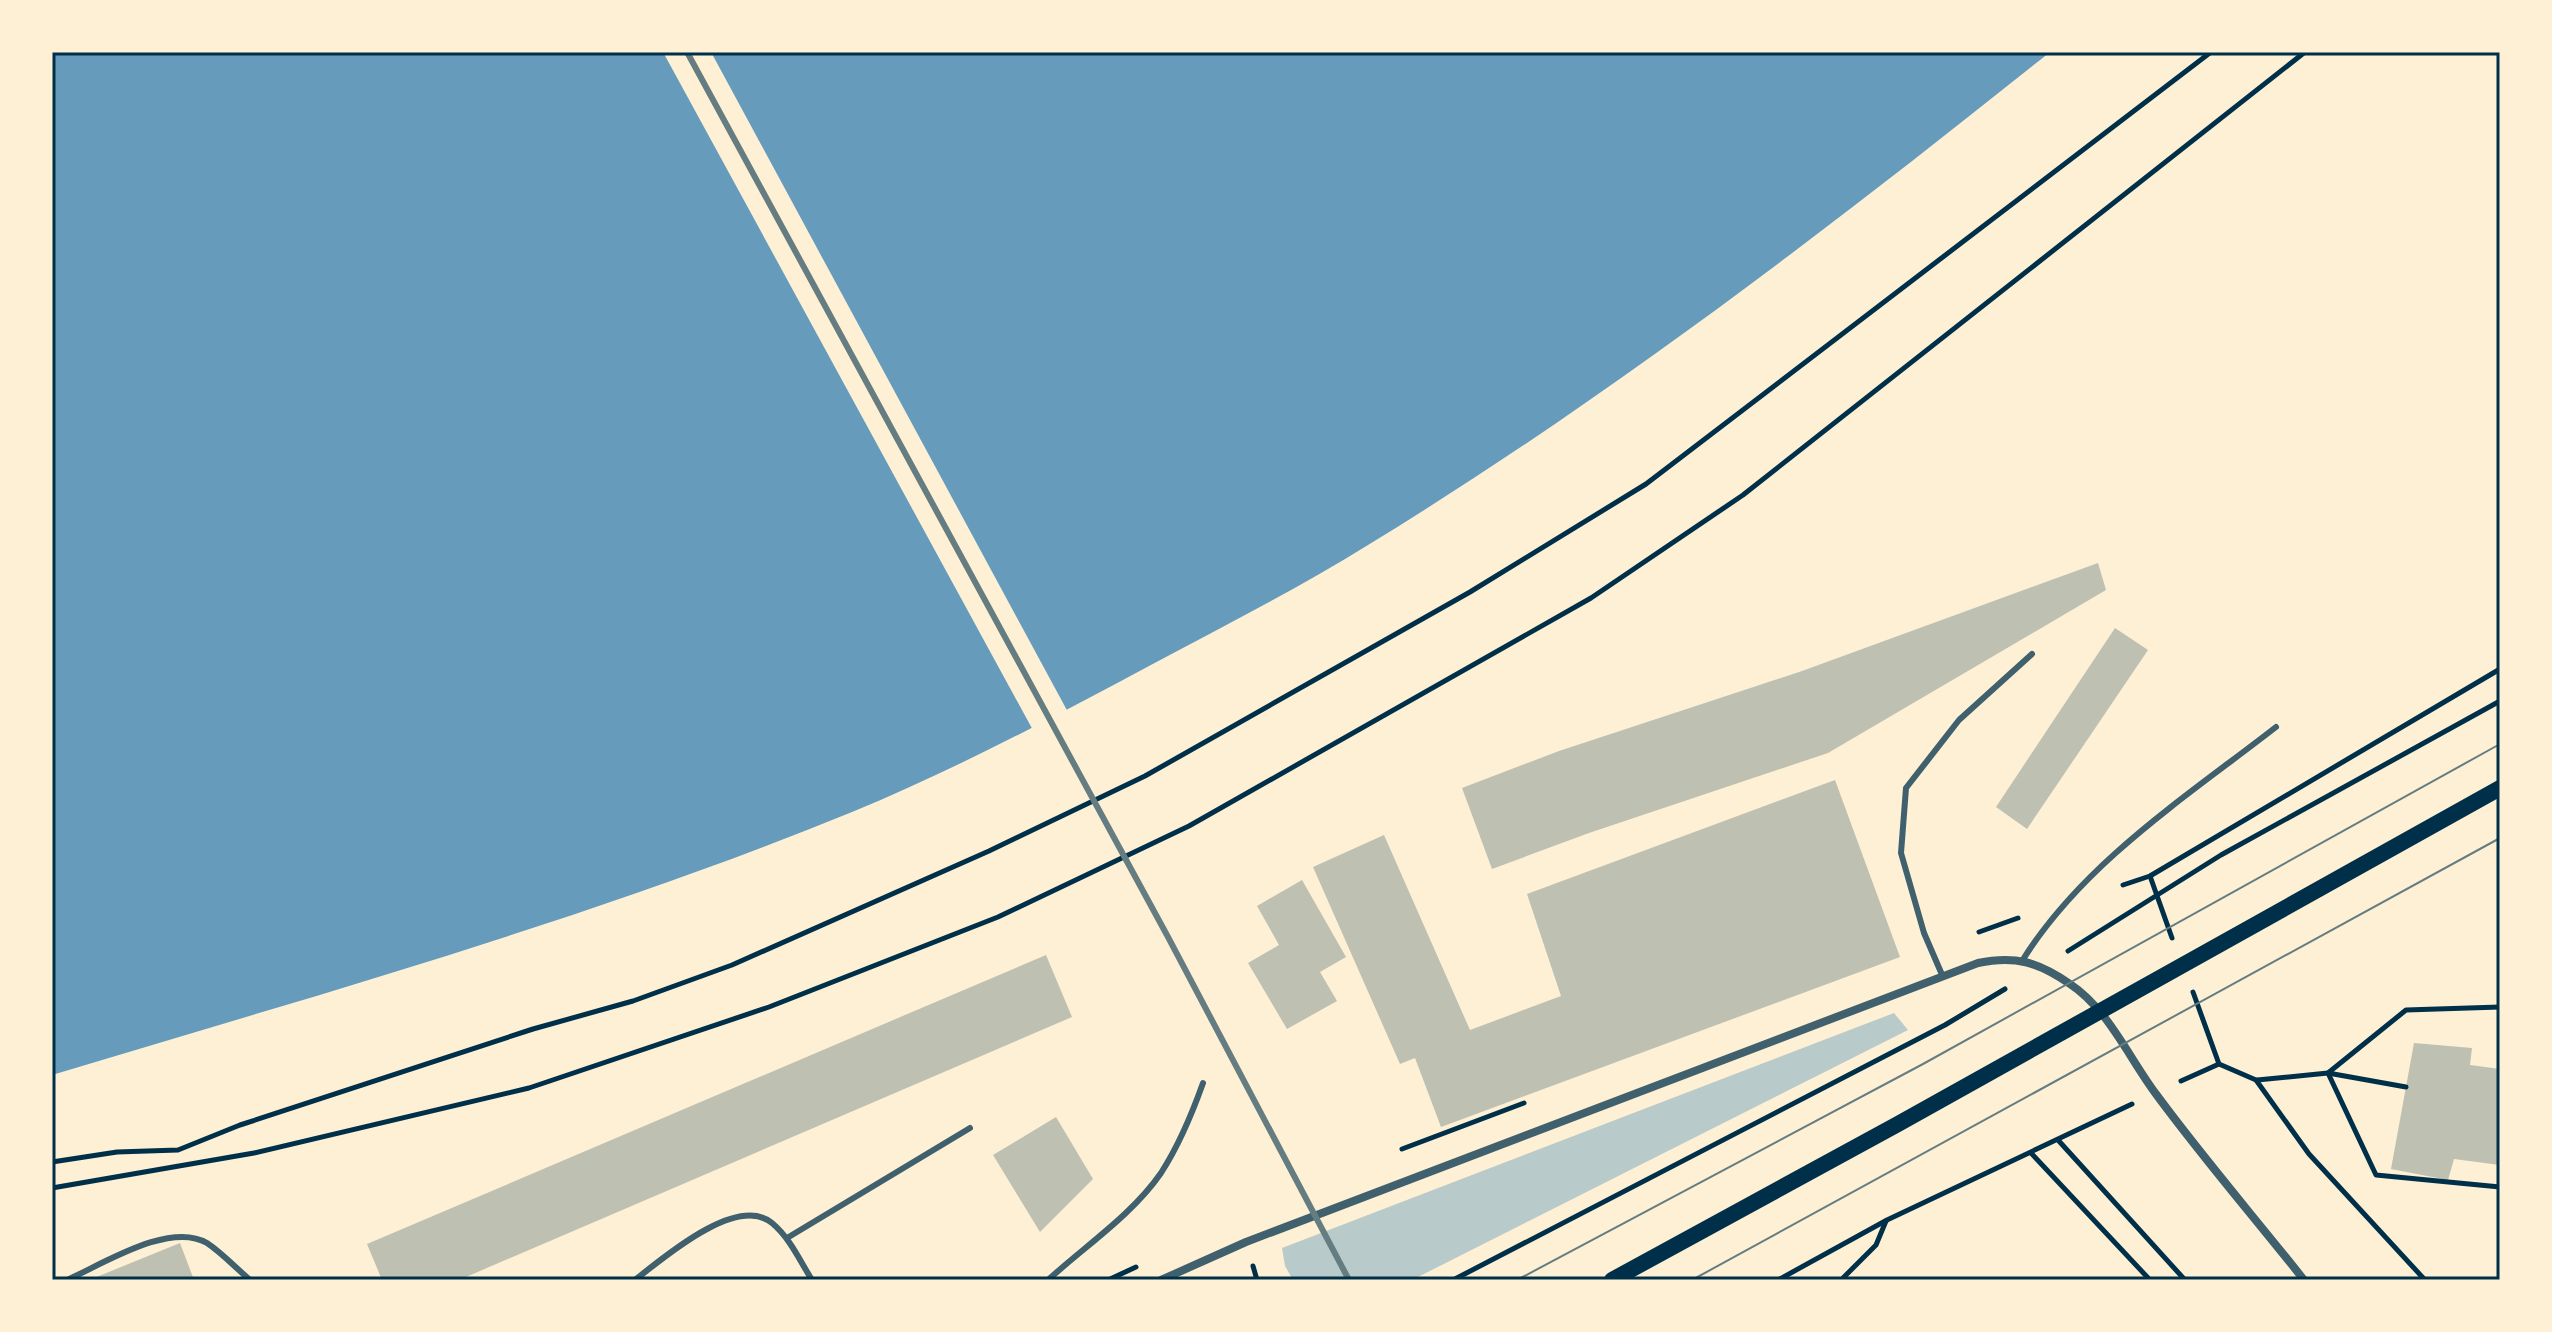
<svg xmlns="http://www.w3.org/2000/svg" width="2552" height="1332" viewBox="0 0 2552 1332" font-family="'DM Sans',sans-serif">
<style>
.green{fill:#b9caca}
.water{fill:#669bbc}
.pier{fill:#fdf0d5}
.building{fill:#bec0b2}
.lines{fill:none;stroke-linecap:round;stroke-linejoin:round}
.path{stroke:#003049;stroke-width:5}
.service{stroke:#3f606c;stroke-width:6}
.minor{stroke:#3f606c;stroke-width:8}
.secondary{stroke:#003049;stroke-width:16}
.tram{stroke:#657d81;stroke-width:2}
.rail{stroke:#657d81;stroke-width:6}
.neatline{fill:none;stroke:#003049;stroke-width:3}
</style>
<rect width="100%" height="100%" fill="#fdf0d5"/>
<polygon class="green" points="1894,1013 1908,1030 1412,1280 1293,1280 1285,1266 1282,1248"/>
<path class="water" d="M52,52H2050C1831,227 1607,399 1368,545C1297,589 1222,627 1149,666C1052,718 954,770 852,812C592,918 321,994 52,1075Z"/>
<polygon class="pier" points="663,52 711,52 1069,714 1034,732"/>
<g class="building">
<polygon points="2098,563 2106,590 1828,753 1589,833 1492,869 1462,788 1559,751 1802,671"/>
<polygon points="2115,628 2148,650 2027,829 1996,807"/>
<polygon points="1835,780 1900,957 1441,1127 1415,1058 1400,1064 1313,867 1384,835 1470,1030 1561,996 1527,894"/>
<polygon points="1302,880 1346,957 1320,972 1337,1001 1287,1029 1248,963 1279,945 1257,906"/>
<polygon points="1046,955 1072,1017 459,1280 382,1280 367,1244"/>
<polygon points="2414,1043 2472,1048 2470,1065 2500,1069 2500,1165 2454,1159 2448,1180 2391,1169"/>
<polygon points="1056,1117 1093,1179 1040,1232 993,1155"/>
<polygon points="180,1243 194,1280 95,1280 94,1278"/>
</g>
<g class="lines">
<g class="path">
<polyline points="2150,876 2172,938"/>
<polyline points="2123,885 2150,876 2500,669"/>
<polyline points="1979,932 2018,918"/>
<polyline points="2068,951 2221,855 2500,701"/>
<polyline points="2500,1007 2406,1010 2328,1073 2376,1175 2500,1187"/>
<polyline points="2219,1064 2256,1080 2309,1154 2425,1280"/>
<polyline points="2257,1080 2328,1073 2406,1087"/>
<polyline points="2181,1081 2219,1064 2193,992"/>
<polyline points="2058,1140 2185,1280"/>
<polyline points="1402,1149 1524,1103"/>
<polyline points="2031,1153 2150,1280"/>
<polyline points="52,1162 117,1152 178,1150 240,1125 533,1029 633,1001 732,965 989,851 1145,776 1470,592 1646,484 2211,52"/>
<polyline points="52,1188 254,1153 529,1088 769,1007 998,917 1189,826 1591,598 1743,495 2305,52"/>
<polyline points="1253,1266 1257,1280"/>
<polyline points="1108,1280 1136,1267"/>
<polyline points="1453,1280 1945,1025 2005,989"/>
<polyline points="1778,1280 1887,1220 2132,1104"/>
<polyline points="1841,1280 1876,1245 1886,1221"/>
</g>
<g class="service">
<path d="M2022,961C2083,863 2186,797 2276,727"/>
<polyline points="1943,977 1924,933 1901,853 1906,788 1959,720 2032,654"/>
<polyline points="787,1238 970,1128"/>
<path d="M67,1280C103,1264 170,1221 207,1243C222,1253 236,1268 250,1280"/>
<path d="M635,1280C663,1258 737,1194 772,1223C790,1238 800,1261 812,1280"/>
<path d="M1048,1280C1085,1246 1132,1215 1161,1173C1179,1145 1192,1114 1203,1083"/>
</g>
<path class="minor" d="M1161,1280L1246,1242L1978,963C2015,955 2038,962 2070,984C2108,1009 2129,1058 2156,1094C2203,1158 2255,1218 2304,1280"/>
<polyline class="secondary" points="1612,1280 1898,1124 2500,788"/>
<g class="tram">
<polyline points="1517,1280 1923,1064 2500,744"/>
<polyline points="1692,1280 2500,838"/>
</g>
<polyline class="rail" points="687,52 1168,937 1349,1280"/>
</g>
<rect width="2552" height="1332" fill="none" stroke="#fdf0d5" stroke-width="108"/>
<rect x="54" y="54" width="2444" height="1224" class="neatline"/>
</svg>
